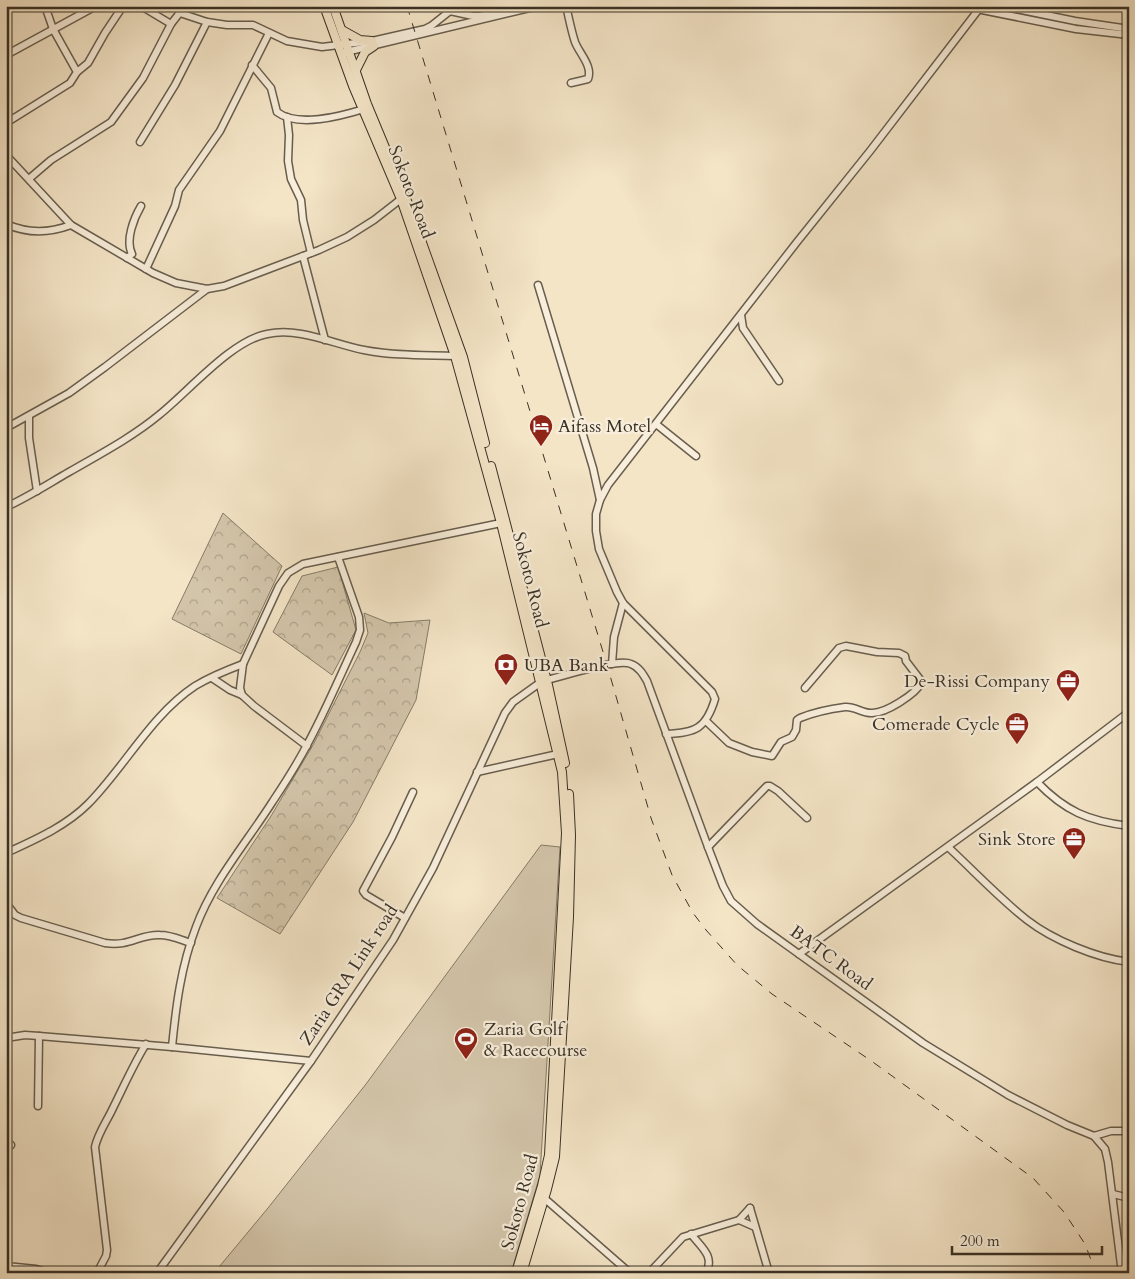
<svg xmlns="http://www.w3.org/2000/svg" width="1135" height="1279" viewBox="0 0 1135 1279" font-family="Cardo,serif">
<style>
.forest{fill:url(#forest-crowns);stroke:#867c68}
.park{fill:#d4c6ab;stroke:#867c68}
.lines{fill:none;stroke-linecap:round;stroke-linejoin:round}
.minor-casing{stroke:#685e4e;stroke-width:9}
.major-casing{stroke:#393125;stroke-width:10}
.minor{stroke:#f8eedb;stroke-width:6}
.major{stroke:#f4e5c7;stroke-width:8}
.rail{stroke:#393125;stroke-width:1;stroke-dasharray:9 9;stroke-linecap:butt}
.labels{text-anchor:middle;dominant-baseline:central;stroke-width:4.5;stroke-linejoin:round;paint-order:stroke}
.street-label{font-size:18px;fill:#393125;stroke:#f8eedb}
.poi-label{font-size:18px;fill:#393125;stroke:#f8eedb;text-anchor:start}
</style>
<defs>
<pattern id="forest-crowns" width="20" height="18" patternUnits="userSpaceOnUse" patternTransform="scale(1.25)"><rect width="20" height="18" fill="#d4c6ab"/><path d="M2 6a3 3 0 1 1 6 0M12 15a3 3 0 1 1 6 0" fill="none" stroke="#ada18b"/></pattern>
</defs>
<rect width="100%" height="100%" fill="#f4e5c7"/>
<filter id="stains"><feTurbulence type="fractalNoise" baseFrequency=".004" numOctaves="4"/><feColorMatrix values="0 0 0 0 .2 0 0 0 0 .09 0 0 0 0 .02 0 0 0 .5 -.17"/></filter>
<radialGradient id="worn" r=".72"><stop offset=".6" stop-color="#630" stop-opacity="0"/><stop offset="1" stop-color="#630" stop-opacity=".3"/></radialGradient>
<g class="forest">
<polygon points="223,513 282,566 241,654 172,619"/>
<polygon points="338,567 356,630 332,675 273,632 302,576"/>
<polygon points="364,613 389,623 430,620 416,700 353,822 280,934 217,898 271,816 313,745 360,652 368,633"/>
</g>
<polygon class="park" points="541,845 560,847 540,1175 511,1273 214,1273 268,1208 366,1084"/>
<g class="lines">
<g class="minor-casing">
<g id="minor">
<polyline points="45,6 53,29 77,72"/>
<polyline points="141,6 171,24"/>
<path d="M566,6C569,18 571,30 575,42C579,53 593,66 588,79L571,83"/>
<polyline points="962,6 1076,29 1129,35"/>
<polyline points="1002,6 1075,21 1129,29"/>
<polyline points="180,13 207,22 227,25 253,25 287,41 322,47 372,41 425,29 431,26 450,11 473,16 480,16 516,6"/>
<polyline points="346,52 538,6"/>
<polyline points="6,55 96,6"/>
<path d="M252,65L271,88L277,112C298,128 341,116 364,109"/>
<polyline points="287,117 289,135 288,161 291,179 301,200 303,220 311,253"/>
<polyline points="6,123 70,83 77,72 88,63 105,33 123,6"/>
<polyline points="140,142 175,85 207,22"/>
<polyline points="6,155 71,225 153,273 176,283 207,289 224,286 319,250 347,237 374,220 401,199"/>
<polyline points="30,178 51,160 111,122 143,78 171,24 185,6"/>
<path d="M6,224C29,234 49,233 71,225"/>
<polyline points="303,256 325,340"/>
<path d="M127,258L132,254C125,240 134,218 141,206"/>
<polyline points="146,269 175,206 179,190 220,131 269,33"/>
<polyline points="538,285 593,468 600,500"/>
<polyline points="741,315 743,328 779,381"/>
<polyline points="29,416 29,438 37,491"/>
<polyline points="656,424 696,456"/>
<polyline points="6,428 69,393 105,367 207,289"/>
<path d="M6,507C28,497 48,484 69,472C100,454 131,438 159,415C188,392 232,340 267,334C300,327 333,344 364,350C394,356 425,355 455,356"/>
<polyline points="612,664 614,637 623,603"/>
<polyline points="212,678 230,690 242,695"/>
<path d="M547,680C564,676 618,658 631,664C639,667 643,674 647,681L708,847L723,886L731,901L757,924L923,1043L1008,1095L1067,1125L1094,1136L1105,1149L1108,1162L1122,1273"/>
<path d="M706,721L729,743L752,752L772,756L781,742L792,737L796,730L797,720L800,718C815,712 829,709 845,707C854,706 862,713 871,713C885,714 916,694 922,682L906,661L905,656L899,653L877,652L846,646L839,648L805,688"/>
<path d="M666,734C695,733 706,729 715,699L712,692L623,603L617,592L599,549L596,531V514L600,500L608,485L797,242L870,151L979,9"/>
<polyline points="307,746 254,706 242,695 240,688 243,664 279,586 288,573 303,564 501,523"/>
<polyline points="477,772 558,754"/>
<path d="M1037,782C1065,811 1088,821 1129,826"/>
<polyline points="708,847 767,786 770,786 778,791 807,818"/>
<path d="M948,847C974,871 999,898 1027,920C1053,940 1096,958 1129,962"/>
<path d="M6,853C34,840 65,827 88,804C124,768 151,715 195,686C210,677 227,670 243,664"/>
<path d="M6,903L15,915L21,918L105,943C130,947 139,934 160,935C171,935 181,940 191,943"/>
<polyline points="405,918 366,895 363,891 392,837 413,792"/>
<polyline points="799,954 1037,782 1129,712"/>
<polyline points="6,1038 25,1035 39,1036 172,1047 311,1061"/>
<path d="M172,1047C176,1006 181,966 196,927C213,881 247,842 273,801C285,783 297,764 307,745C325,712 340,676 356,642L360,630L359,617L338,557"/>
<polyline points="38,1106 39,1036"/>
<polyline points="1094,1136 1111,1131 1129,1131"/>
<polyline points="6,1145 11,1145"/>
<polyline points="1113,1194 1129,1198"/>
<polyline points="544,1198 630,1273"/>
<polyline points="750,1208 769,1273"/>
<polyline points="739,1220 755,1227"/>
<path d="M691,1234C701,1247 715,1256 706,1273"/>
<polyline points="6,1266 36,1269 49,1273"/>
<path d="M97,1273L106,1256L107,1250L95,1147C98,1133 107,1121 113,1108C124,1086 133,1065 146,1044"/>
<polyline points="157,1273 311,1061 393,940 433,868 505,713 513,702 541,682"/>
<polyline points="649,1273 683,1237 739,1220 750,1208"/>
</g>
</g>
<g class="major-casing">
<g id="major">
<polyline points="324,6 353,86 401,199 455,356 501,523 562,772 566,833 549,1155 542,1186 516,1273"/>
<polyline points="333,6 367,104 406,198 463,357 485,443"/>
<polyline points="342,30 360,40 372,41"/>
<polyline points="356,70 365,52 374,46"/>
<polyline points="491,466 548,685 565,763"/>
<polyline points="522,1273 547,1189 555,1157 569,917 571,835 569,794"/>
</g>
</g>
<use href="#minor" class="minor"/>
<use href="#major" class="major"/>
<polyline class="rail" points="407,6 607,665 651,818 672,875 693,913 706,930 737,965 772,994 870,1060 1033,1178 1064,1212 1085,1244 1096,1273"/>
</g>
<defs>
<g id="hotel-pin" transform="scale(1.25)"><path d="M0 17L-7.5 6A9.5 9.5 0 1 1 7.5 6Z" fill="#8f2418" stroke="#f8eedb"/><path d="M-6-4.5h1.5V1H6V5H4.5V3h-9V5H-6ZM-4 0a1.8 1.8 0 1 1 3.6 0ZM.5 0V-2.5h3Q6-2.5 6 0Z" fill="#fff"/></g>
<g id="bank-pin" transform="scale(1.25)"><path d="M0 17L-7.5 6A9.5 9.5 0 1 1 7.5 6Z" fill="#8f2418" stroke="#f8eedb"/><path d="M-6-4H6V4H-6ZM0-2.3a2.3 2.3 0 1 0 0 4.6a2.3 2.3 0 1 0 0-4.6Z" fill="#fff"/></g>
<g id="office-pin" transform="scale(1.25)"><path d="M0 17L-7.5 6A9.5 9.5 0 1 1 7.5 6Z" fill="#8f2418" stroke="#f8eedb"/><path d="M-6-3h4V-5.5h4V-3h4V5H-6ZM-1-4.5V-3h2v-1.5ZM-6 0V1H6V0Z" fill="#fff"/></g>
<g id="stadium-pin" transform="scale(1.25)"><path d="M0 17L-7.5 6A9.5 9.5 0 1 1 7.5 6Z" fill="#8f2418" stroke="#f8eedb"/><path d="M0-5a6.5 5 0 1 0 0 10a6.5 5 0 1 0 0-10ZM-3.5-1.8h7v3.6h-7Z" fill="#fff"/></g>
</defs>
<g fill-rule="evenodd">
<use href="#hotel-pin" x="541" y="426"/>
<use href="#bank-pin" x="506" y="665"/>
<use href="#office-pin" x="1068" y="681"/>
<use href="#office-pin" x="1017" y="724"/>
<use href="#office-pin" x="1074" y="839"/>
<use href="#stadium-pin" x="466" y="1039"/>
</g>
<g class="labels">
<g class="street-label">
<text transform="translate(411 192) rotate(69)">Sokoto Road</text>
<text transform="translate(530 580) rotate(76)">Sokoto Road</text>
<text transform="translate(831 958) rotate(36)">BATC Road</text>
<text transform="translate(349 975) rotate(-57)">Zaria GRA Link road</text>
<text transform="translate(520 1202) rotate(-75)">Sokoto Road</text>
</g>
<g class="poi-label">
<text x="558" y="426">Aifass Motel</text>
<text x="524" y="665">UBA Bank</text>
<text x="1050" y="681" text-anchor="end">De-Rissi Company</text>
<text x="1000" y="724" text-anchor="end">Comerade Cycle</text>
<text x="1056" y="839" text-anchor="end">Sink Store</text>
<text x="484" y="1029">Zaria Golf<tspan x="484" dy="21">&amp; Racecourse</tspan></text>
</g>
</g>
<rect width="1135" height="1279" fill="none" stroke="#f4e5c7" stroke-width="25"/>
<rect x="8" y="8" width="1120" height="1264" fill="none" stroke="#393125" stroke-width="2.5"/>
<rect x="12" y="12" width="1110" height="1254" fill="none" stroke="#393125"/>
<path d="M952 1246v8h150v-8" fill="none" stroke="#393125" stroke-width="2.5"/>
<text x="960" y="1246" font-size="15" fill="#393125" stroke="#f8eedb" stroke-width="4" paint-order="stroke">200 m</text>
<rect width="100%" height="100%" filter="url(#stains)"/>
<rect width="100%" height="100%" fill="url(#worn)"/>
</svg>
